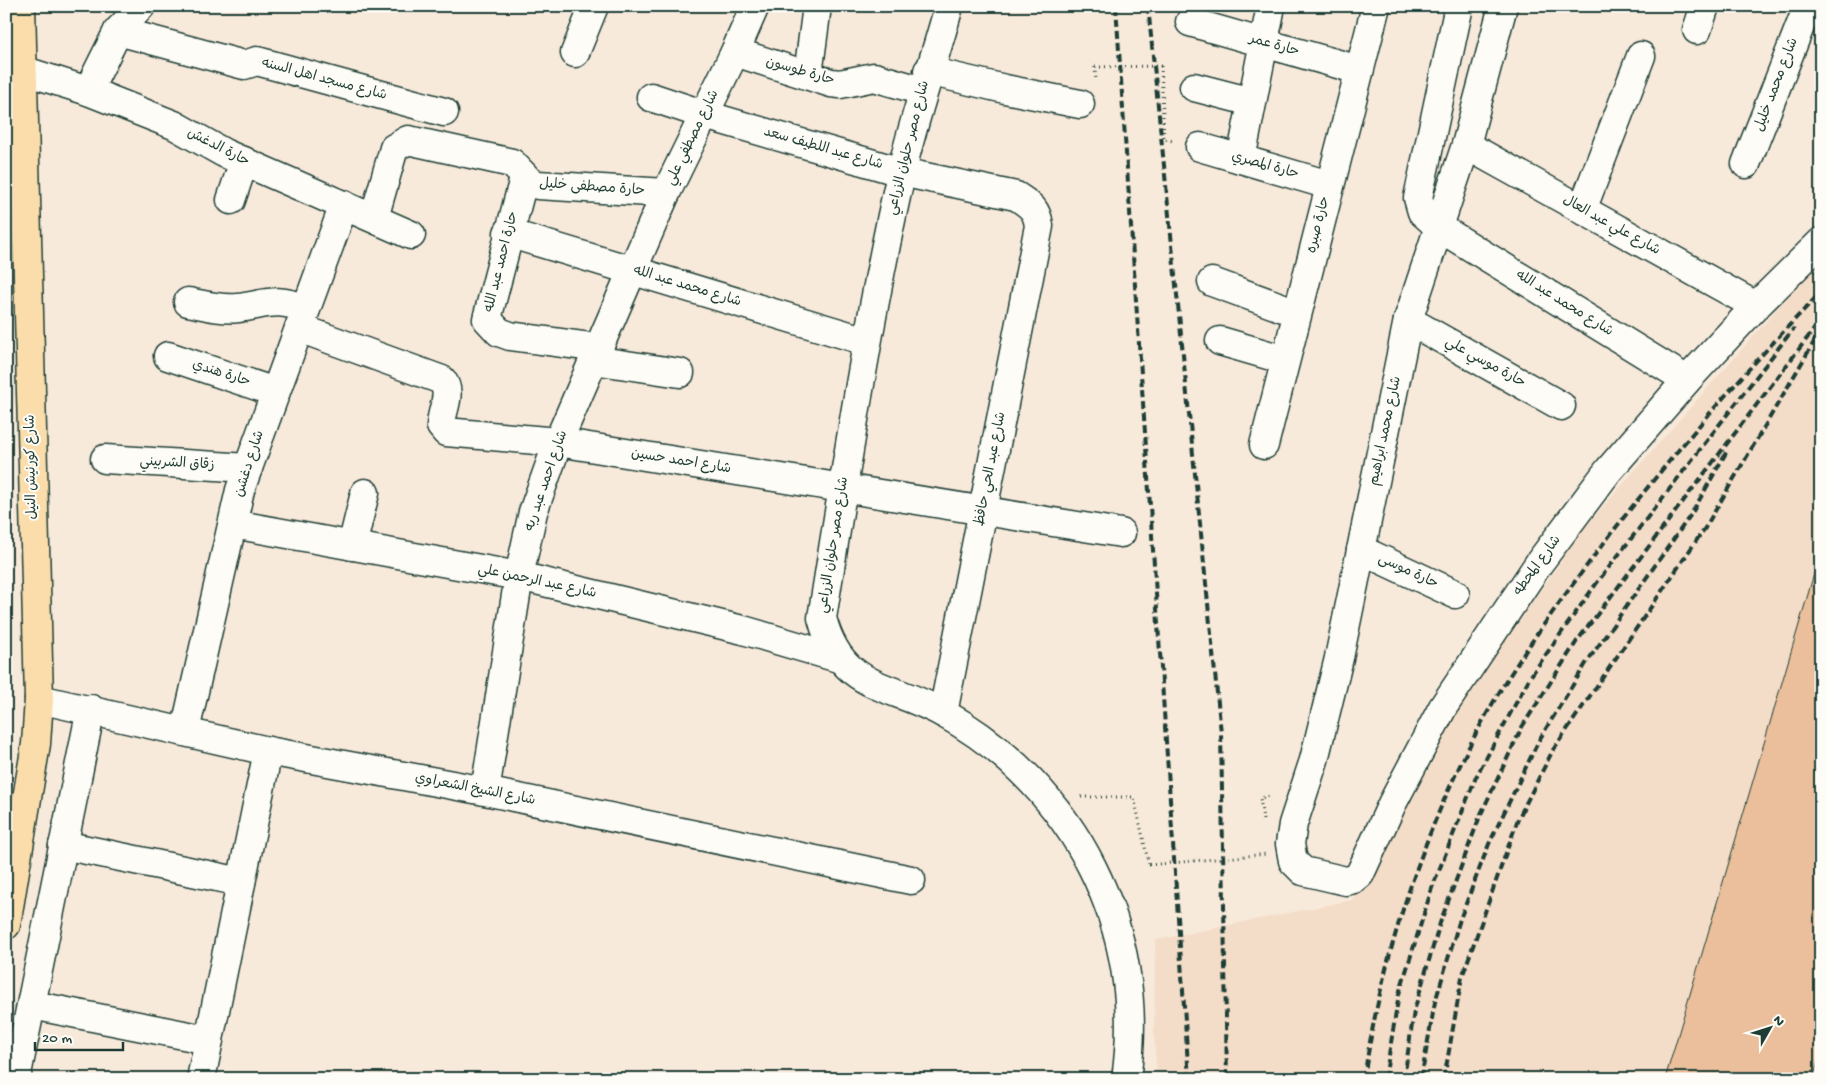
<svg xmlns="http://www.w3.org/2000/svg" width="1827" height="1085" viewBox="0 0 1827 1085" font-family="'Gochi Hand','Playpen Sans Arabic',sans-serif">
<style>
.built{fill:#f4ddc8}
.building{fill:#ebbf9b;stroke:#1f3d34}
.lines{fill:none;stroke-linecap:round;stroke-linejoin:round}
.street-casing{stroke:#1f3d34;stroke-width:31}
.secondary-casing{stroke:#1f3d34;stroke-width:31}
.highway-casing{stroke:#1f3d34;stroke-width:31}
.path{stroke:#1f3d34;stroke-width:3;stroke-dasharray:1 4;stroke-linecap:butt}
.street{stroke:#fdfcf7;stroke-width:28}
.secondary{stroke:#fdfcf7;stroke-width:28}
.highway{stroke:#fbddab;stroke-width:28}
.rail{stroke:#1f3d34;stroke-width:4;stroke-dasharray:8 4;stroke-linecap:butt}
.path-bridge{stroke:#1f3d34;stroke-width:3;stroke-dasharray:1 4;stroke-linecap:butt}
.labels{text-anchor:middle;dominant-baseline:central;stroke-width:4;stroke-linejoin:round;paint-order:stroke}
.street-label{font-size:14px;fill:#1f3d34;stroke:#fdfcf7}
</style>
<rect width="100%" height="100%" fill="#f8eadb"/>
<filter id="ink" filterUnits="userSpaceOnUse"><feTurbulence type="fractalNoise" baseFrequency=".02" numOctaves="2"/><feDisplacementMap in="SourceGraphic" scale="10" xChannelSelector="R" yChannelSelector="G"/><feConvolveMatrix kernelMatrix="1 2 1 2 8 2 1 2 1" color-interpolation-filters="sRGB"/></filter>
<g filter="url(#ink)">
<polygon class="built" points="1821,259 1821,1079 1157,1079 1154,1038 1155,940 1352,900 1452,718 1584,528"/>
<polygon class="building" points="1821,550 1821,1052 1813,1079 1665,1079"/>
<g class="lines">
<g class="street-casing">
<g id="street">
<path d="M949,6C934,62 914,117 901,174C868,321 846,469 822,618C841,690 888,683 943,713C1075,786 1148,930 1126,1079"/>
<polyline points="1503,6 1466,145 1408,320 1339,658 1314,760 1293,824 1290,844 1293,861 1303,871 1346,881 1354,879 1360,874 1392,804 1443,707 1539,563 1608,471 1687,380 1756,306 1821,242"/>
<polyline points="1190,22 1359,70"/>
<polyline points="1697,30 1705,6"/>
<polyline points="118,31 244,65 257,61 444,112"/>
<polyline points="735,52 831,83 840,84 874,77 923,91"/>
<polyline points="575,53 594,6"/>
<polyline points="22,70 88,91 174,125 224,153 411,235"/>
<polyline points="928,71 1005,89 1080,104"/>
<polyline points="808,75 817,6"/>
<polyline points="1194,87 1252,102"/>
<polyline points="88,91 118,31 141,6"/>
<path d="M651,97L705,115L901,172L1016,196C1030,205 1037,209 1039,226L943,713"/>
<polyline points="1466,145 1756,306"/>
<polyline points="1200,147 1329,185"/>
<polyline points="1241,159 1271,6"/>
<polyline points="1746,164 1808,6"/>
<polyline points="524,178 487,319 499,332 510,336 599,348"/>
<polyline points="231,200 244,161"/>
<polyline points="1582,210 1641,56"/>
<polyline points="374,218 394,148 408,140 512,163 531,183 538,185 666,193"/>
<polyline points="1440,228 1687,380"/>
<polyline points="508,233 866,341"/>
<polyline points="1212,282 1297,313"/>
<path d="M188,302C204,305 221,310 238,308C268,304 276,297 306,309"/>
<polyline points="1408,320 1561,406"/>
<path d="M299,328L442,380C453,394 441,410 441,426L446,432L558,442L1121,533"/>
<polyline points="1220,341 1285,360"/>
<polyline points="168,356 275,392"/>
<polyline points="593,360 680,373"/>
<polyline points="1264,445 1376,6"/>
<polyline points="105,459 248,468"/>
<polyline points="233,524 519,576 743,630 838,658"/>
<polyline points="352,546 365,493"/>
<polyline points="1361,550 1455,594"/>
<polyline points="39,699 268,751 485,791 911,880"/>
<polyline points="185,731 240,490 344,205"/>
<polyline points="485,791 519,576 533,512 558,442 632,271 666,193 735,52 755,6"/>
<polyline points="63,845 241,882"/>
<polyline points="32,1005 209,1040"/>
<polyline points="16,1079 91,709"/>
<polyline points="201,1079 268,751"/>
</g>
</g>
<g class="secondary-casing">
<polyline id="secondary" points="1440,228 1422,212 1418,198 1459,6"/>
</g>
<g class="highway-casing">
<polyline id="highway" points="6,925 36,744 39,699 21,6"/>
</g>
<g class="path">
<polyline points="1161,66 1164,139 1173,141"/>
<polyline points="1095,67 1096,80"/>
<polyline points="1081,797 1134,797 1149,865"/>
<polyline points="1263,820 1260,798 1271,796"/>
</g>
<use href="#street" class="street"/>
<use href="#secondary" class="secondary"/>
<use href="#highway" class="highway"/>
<g class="rail">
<polyline points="1116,6 1189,1079"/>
<polyline points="1148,6 1221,733 1227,1079"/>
<path d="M1364,1079C1380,967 1416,853 1467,751C1500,684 1543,624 1588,564C1660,468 1738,378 1821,292"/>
<polyline points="1385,1079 1399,994 1432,888 1476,777 1530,677 1596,584 1794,328"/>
<polyline points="1404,1079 1414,1011 1440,923 1480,816 1522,727 1577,641 1821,320"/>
<polyline points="1421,1079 1435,1002 1460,919 1489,844 1539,740 1587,662 1692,513 1727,451"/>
<polyline points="1444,1079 1462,977 1518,819 1553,750 1705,528 1821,330"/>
</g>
<g class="path-bridge">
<polyline points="1095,67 1161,66"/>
<polyline points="1149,865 1268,854"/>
</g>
</g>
</g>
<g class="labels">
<g class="street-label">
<text transform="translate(1274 46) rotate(16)">حارة عمر</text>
<text transform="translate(800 72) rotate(16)">حارة طوسون</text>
<text transform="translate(324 80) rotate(15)">شارع مسجد اهل السنه</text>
<text transform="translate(1777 85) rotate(-69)">شارع محمد خليل</text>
<text transform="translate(693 138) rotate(-64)">شارع مصطفي علي</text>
<text transform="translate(218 148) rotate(27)">حارة الدغش</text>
<text transform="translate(909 148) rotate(-76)">شارع مصر حلوان الزراعي</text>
<text transform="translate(823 149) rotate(16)">شارع عبد اللطيف سعد</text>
<text transform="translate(1265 166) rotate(16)">حارة المصري</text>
<text transform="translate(592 188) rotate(4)">حارة مصطفى خليل</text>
<text transform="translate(1319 225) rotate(-76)">حارة صبره</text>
<text transform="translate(1611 226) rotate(29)">شارع علي عبد العال</text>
<text transform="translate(502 262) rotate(-76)">حارة احمد عبد الله</text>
<text transform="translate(687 287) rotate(17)">شارع محمد عبد الله</text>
<text transform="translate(1564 304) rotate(32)">شارع محمد عبد الله</text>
<text transform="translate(1485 363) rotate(29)">حارة موسي علي</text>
<text transform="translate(221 374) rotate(18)">حارة هندي</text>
<text transform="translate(1386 431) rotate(-78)">شارع محمد ابراهيم</text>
<text transform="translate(681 462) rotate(9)">شارع احمد حسين</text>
<text transform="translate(177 464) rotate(3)">زقاق الشربيني</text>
<text transform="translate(250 464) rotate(-72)">شارع دغشن</text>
<text transform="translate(32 467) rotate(-91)">شارع كورنيش النيل</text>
<text transform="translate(991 469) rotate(-79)">شارع عبد الحي حافظ</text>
<text transform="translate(547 481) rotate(-71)">شارع احمد عبد ربه</text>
<text transform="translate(834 545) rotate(-81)">شارع مصر حلوان الزراعي</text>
<text transform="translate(1538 566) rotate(-54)">شارع المحطه</text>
<text transform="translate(1408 572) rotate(25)">حارة موسى</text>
<text transform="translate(537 582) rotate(12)">شارع عبد الرحمن علي</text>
<text transform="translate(475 790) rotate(11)">شارع الشيخ الشعراوي</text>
</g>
</g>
<rect width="1827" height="1085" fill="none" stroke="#fdfcf7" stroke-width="25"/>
<rect x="12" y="12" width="1802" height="1060" fill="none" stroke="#1f3d34" stroke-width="2" filter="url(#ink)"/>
<g transform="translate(1770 1028) rotate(51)" stroke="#fdfcf7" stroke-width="4" paint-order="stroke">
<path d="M0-4L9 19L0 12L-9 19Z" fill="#1f3d34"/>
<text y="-8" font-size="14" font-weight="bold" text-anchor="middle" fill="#1f3d34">N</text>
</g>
<path d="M35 1042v8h88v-8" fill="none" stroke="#1f3d34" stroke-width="2.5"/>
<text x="42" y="1042" font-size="15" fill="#1f3d34" stroke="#fdfcf7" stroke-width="4" paint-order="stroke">20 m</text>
</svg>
